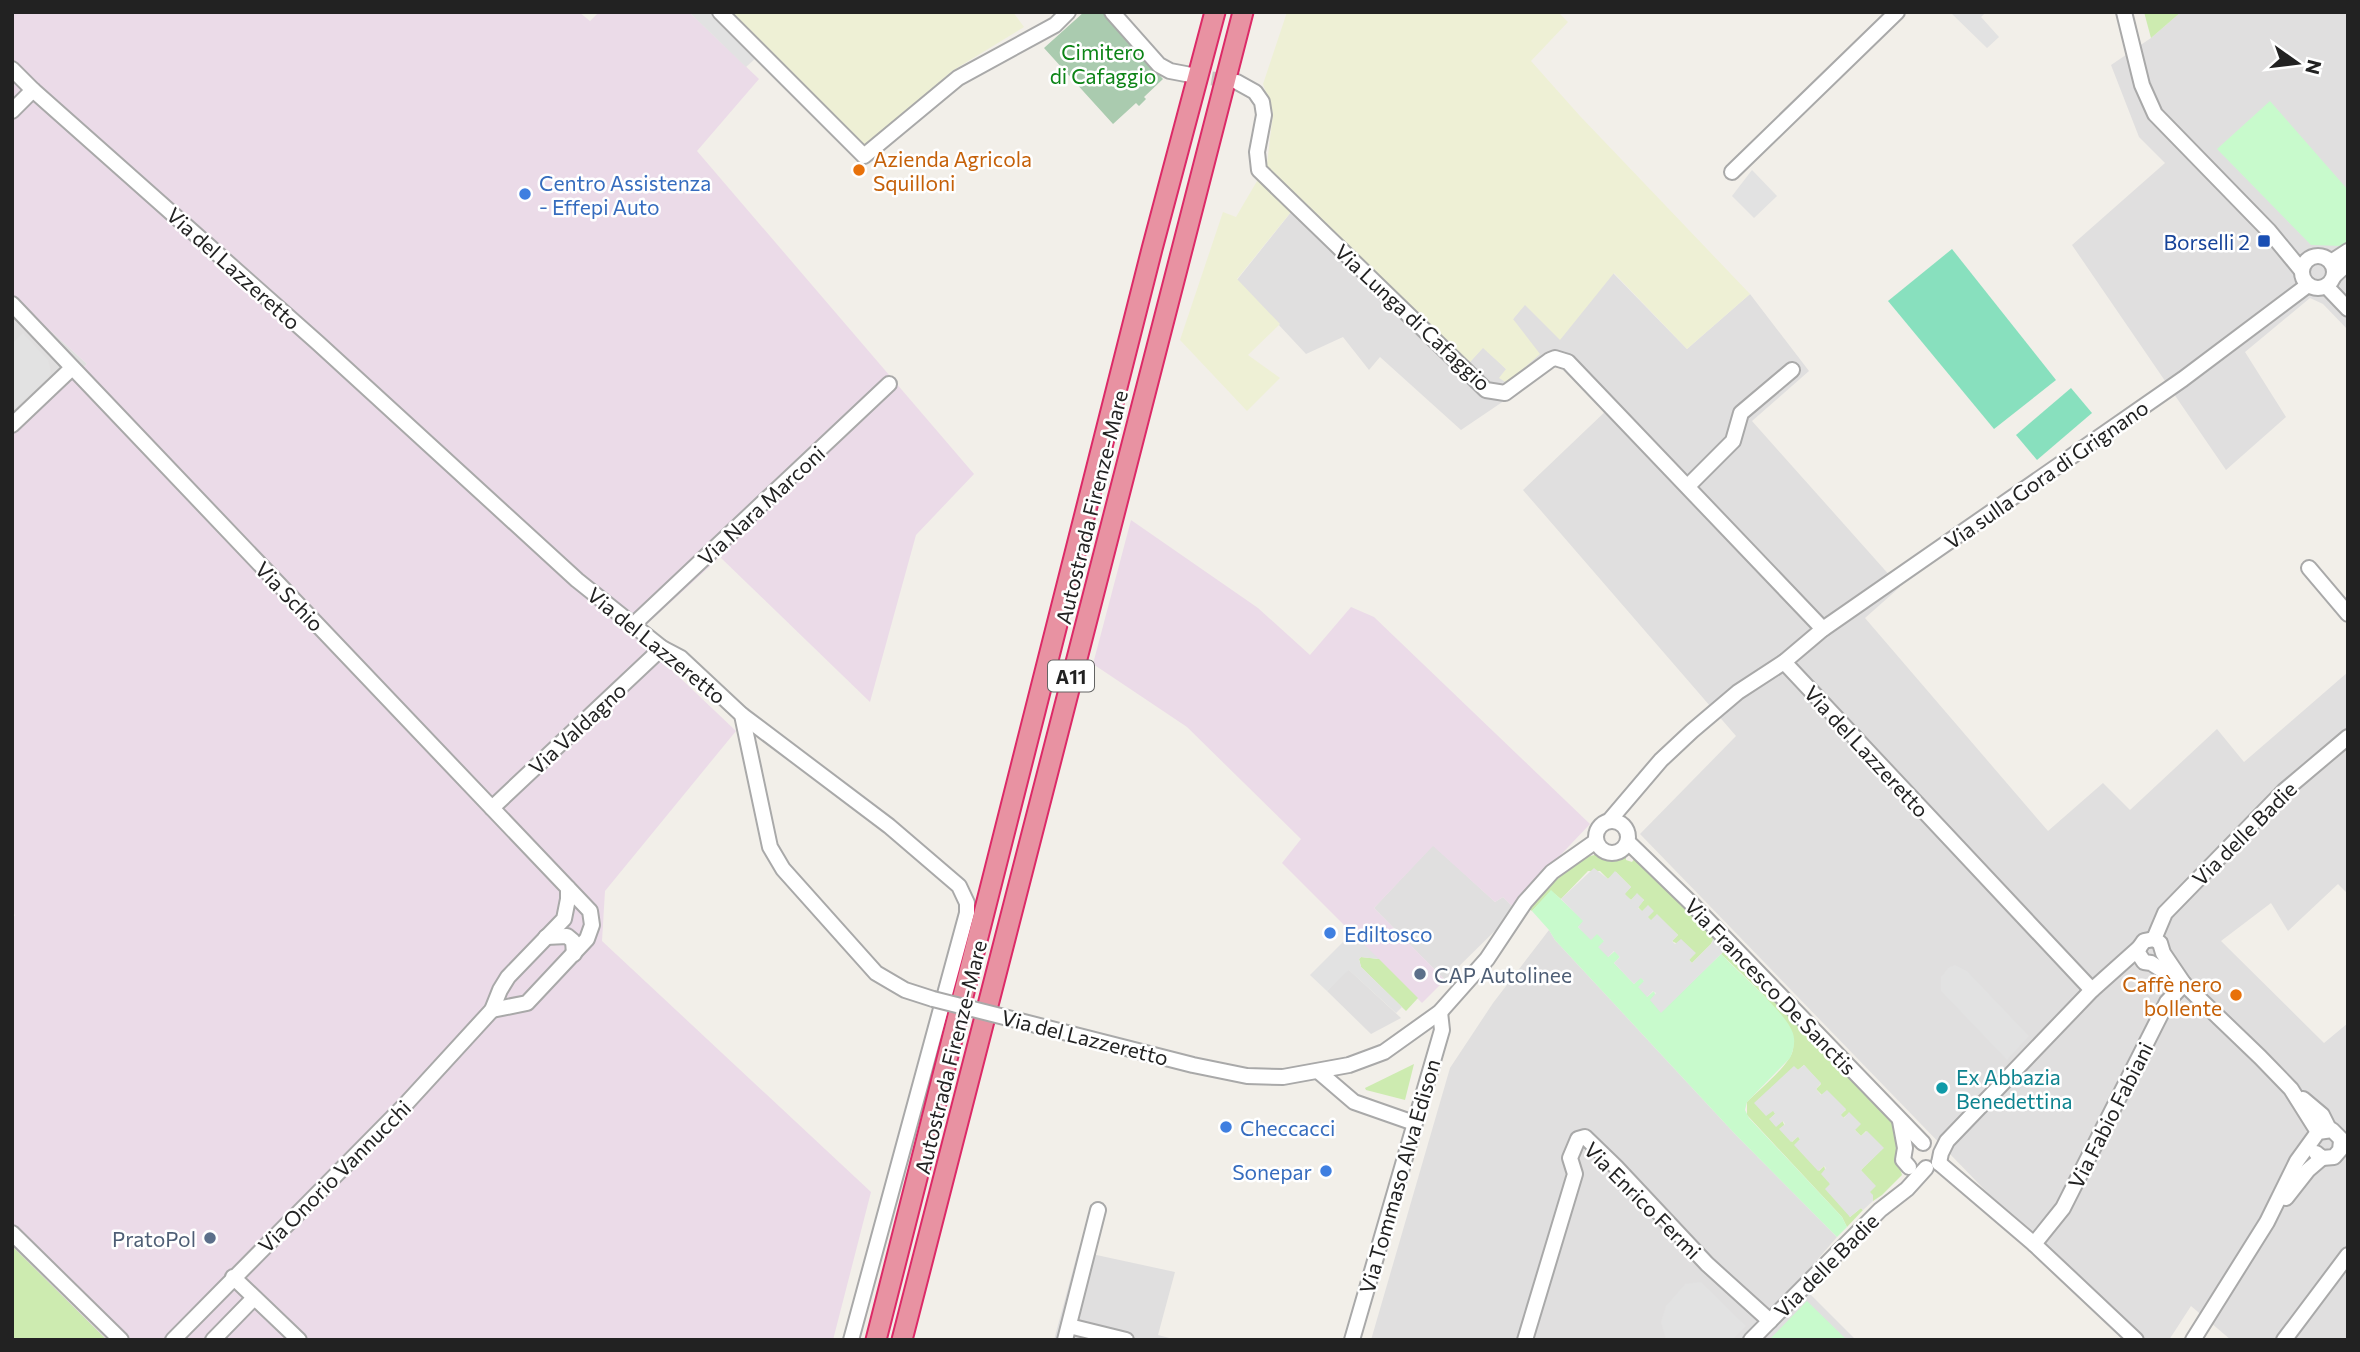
<svg xmlns="http://www.w3.org/2000/svg" width="2360" height="1352" viewBox="0 0 2360 1352" font-family="Commissioner,sans-serif">
<style>
.residential{fill:#e0dfdf}
.industrial{fill:#ebdbe8}
.farmland{fill:#eef0d5}
.grass{fill:#cdebb0}
.cemetery{fill:#aacbaf}
.park{fill:#c8facc}
.pitch{fill:#88e0be}
.parking{fill:#e2e2e2}
.lines{fill:none;stroke-linecap:round;stroke-linejoin:round}
.minor-tunnel{stroke:#c8c6c1;stroke-width:14;stroke-dasharray:14 7;stroke-linecap:butt}
.minor-casing{stroke:#a9a9a9;stroke-width:18}
.highway-casing{stroke:#dc2a67;stroke-width:23}
.minor{stroke:#fff;stroke-width:14}
.highway{stroke:#e892a2;stroke-width:19}
.minor-bridge-casing{stroke:#a9a9a9;stroke-width:18;stroke-linecap:butt}
.minor-bridge{stroke:#fff;stroke-width:14}
.food-dot{fill:#e8710a;stroke:#fff;stroke-width:2.5}
.shop-dot{fill:#3f7fe0;stroke:#fff;stroke-width:2.5}
.transit-dot{fill:#1a4fb4;stroke:#fff;stroke-width:2.5}
.service-dot{fill:#5c6f8a;stroke:#fff;stroke-width:2.5}
.culture-dot{fill:#0f9aa8;stroke:#fff;stroke-width:2.5}
.labels{text-anchor:middle;dominant-baseline:central;stroke-width:5;stroke-linejoin:round;paint-order:stroke}
.shield{fill:#fff;stroke:#646464;stroke-width:2}
.shield-label{font-size:19px;font-weight:bold;fill:#222}
.park-label{font-size:21px;fill:#0c8416;stroke:#fff}
.food-label{font-size:21px;fill:#c56008;stroke:#fff;text-anchor:start}
.shop-label{font-size:21px;fill:#366cbe;stroke:#fff;text-anchor:start}
.transit-label{font-size:21px;fill:#164399;stroke:#fff;text-anchor:end}
.street-label{font-size:21px;fill:#222;stroke:#fff}
.service-label{font-size:21px;fill:#4e5e75;stroke:#fff;text-anchor:start}
.culture-label{font-size:21px;fill:#0d838f;stroke:#fff;text-anchor:start}
</style>
<rect width="100%" height="100%" fill="#f2efe9"/>
<g class="residential">
<polygon points="2181,12 2348,12 2348,330 2323,304 2310,298 2245,352 2286,417 2226,470 2072,245 2165,163 2139,137 2111,65 2151,38"/>
<polygon points="1299,202 1470,362 1483,347 1506,369 1507,382 1513,319 1525,304 1613,273 1687,349 1750,294 1809,371 1752,421 1900,587 1865,618 2048,831 2103,783 2130,810 2217,729 2244,762 2348,672 2348,894 2338,884 2288,931 2271,903 2221,941 2324,1043 2348,1023 2348,1340 2231,1340 2191,1306 2169,1340 2130,1340 1640,834 1736,736 1523,490 1610,407 1567,369 1554,367 1461,430 1380,357 1369,370 1343,337 1306,354 1237,280"/>
<polygon points="12,296 87,364 12,432"/>
<polygon points="1433,845 1495,902 1503,897 1516,910 1445,980 1374,908"/>
<polygon points="1549,930 1555,940 1735,1134 1837,1237 1798,1282 1856,1340 1371,1340 1450,1068 1493,1003"/>
<polygon points="1348,969 1401,1018 1371,1034 1327,991"/>
<polygon points="1078,1251 1175,1272 1158,1335 1177,1340 1054,1340"/>
</g>
<g class="industrial">
<polygon points="12,12 579,12 590,21 599,12 689,12 759,79 697,151 974,474 916,535 870,702 720,557 635,635 736,731 605,891 602,941 871,1192 833,1340 12,1340 12,919 15,915 12,912 12,432 87,364 12,296"/>
<polygon points="1131,520 1258,608 1310,655 1351,607 1374,617 1590,824 1512,906 1503,897 1495,902 1433,846 1374,908 1445,980 1422,1003 1282,863 1301,839 1187,727 1093,664"/>
</g>
<g class="farmland">
<polygon points="722,12 1013,12 1024,27 952,71 863,148"/>
<polygon points="1287,12 1558,12 1568,22 1531,61 1580,116 1750,294 1687,349 1614,273 1560,340 1525,305 1513,319 1540,354 1507,383 1499,378 1506,369 1483,348 1470,362 1299,202 1237,279 1280,324 1248,355 1280,378 1247,411 1180,340 1223,212 1236,217 1267,164 1273,113 1263,84"/>
</g>
<g class="grass">
<polygon points="2144,12 2181,12 2151,38"/>
<path d="M1599,854L1626,857V860L1632,862L1635,858L1642,862L1715,936L1711,944L1692,963L1689,960L1695,953L1672,941L1678,935L1657,915L1651,921L1638,907L1644,900L1637,894L1631,900L1624,894L1631,887L1616,872L1608,879L1600,871H1588L1561,899L1551,891L1532,911L1528,908C1548,885 1568,859 1599,854Z"/>
<path d="M1726,949L1892,1123L1898,1144L1897,1159L1902,1175L1882,1195L1873,1201L1861,1170L1883,1148L1866,1131L1861,1136L1855,1130L1849,1113L1843,1118L1840,1115L1846,1110L1822,1095L1816,1089L1821,1084L1804,1065L1798,1070L1794,1067L1773,1110L1776,1113L1770,1119L1776,1126L1782,1120L1792,1142L1798,1136L1819,1171L1824,1166L1830,1184L1850,1217L1861,1208L1863,1210L1847,1227L1842,1217L1747,1115V1102C1759,1090 1786,1068 1792,1053C1803,1025 1740,973 1721,954Z"/>
<polygon points="1361,957 1379,959 1418,998 1406,1011 1361,967 1359,959"/>
<polygon points="1414,1064 1405,1100 1366,1090 1365,1088"/>
<polygon points="12,1246 107,1340 12,1340"/>
</g>
<polygon class="cemetery" points="1084,12 1102,12 1163,79 1144,97 1146,99 1139,106 1136,103 1113,124 1044,48"/>
<g class="park">
<polygon points="2270,101 2348,190 2348,241 2342,246 2311,245 2217,149"/>
<path d="M1551,890L1584,921L1578,927L1591,939L1597,933L1604,941L1608,957L1615,951L1620,957L1614,963L1634,984L1641,977L1644,981L1647,997L1654,991L1661,1012L1721,954C1737,971 1785,1012 1792,1031C1796,1040 1794,1049 1790,1058L1747,1102L1745,1110L1749,1118L1842,1217L1847,1227L1837,1237L1735,1134L1555,940L1549,930L1532,911Z"/>
<polygon points="1807,1301 1847,1340 1769,1340"/>
</g>
<g class="pitch">
<polygon points="1952,249 2056,380 1994,429 1888,301"/>
<polygon points="2071,388 2092,413 2037,460 2016,435"/>
</g>
<g class="parking">
<polygon points="689,12 711,12 758,56 746,67"/>
<polygon points="1950,12 1986,12 1981,17 1999,37 1987,48"/>
<polygon points="1752,170 1777,196 1754,218 1732,196"/>
<polygon points="23,333 48,360 51,372 48,378 12,411 12,343"/>
<polygon points="1594,868 1608,879 1615,871 1631,887 1625,894 1631,900 1637,893 1644,900 1638,908 1642,911 1648,905 1654,911 1648,917 1651,920 1657,914 1678,935 1672,941 1675,944 1681,939 1696,953 1689,960 1692,963 1711,944 1715,936 1726,949 1661,1013 1650,1000 1656,993 1653,991 1647,997 1638,987 1644,981 1641,978 1634,984 1614,963 1620,957 1614,951 1608,957 1598,947 1604,941 1597,934 1591,940 1578,927 1583,921 1561,899"/>
<polygon points="1352,933 1379,959 1361,957 1359,959 1361,967 1402,1007 1396,1013 1349,970 1327,991 1310,975"/>
<polygon points="1955,965 1967,971 2029,1036 2007,1060 1941,991 1941,977 1948,968"/>
<polygon points="1804,1065 1821,1083 1816,1089 1821,1095 1827,1090 1846,1109 1841,1115 1844,1118 1849,1112 1861,1124 1855,1130 1861,1136 1867,1131 1884,1148 1861,1170 1876,1186 1870,1192 1873,1195 1873,1201 1863,1210 1861,1208 1850,1217 1825,1189 1830,1184 1821,1174 1826,1168 1824,1166 1818,1171 1794,1145 1800,1139 1798,1137 1791,1142 1779,1129 1785,1124 1783,1121 1776,1127 1769,1119 1775,1114 1773,1111 1766,1116 1754,1103 1794,1066 1798,1070"/>
<polygon points="1701,1282 1746,1326 1732,1340 1666,1340 1661,1322 1666,1306 1685,1284"/>
</g>
<g class="lines">
<polyline class="minor-tunnel" points="1191,75 1235,82"/>
<g class="minor-casing">
<g id="minor">
<polyline points="720,12 864,156 958,78 1055,25 1068,12"/>
<polyline points="1112,12 1159,65 1170,71 1191,75"/>
<polyline points="2124,12 2142,85 2155,114 2269,231 2302,271"/>
<polyline points="12,69 33,90 318,343 577,580 662,648 681,658 742,715 770,847 783,869 876,973 905,990 933,999"/>
<polyline points="1237,82 1255,92 1262,102 1264,115 1257,152 1259,170 1486,390 1505,393 1550,360 1555,358 1568,362 1823,629"/>
<polyline points="12,111 33,90"/>
<polyline points="1732,172 1897,12"/>
<circle cx="2318" cy="272" r="16"/>
<polyline points="2331,262 2348,251"/>
<polyline points="2334,276 2348,263"/>
<polyline points="2326,286 2348,309"/>
<polyline points="12,304 590,911 592,925 587,939 527,1003 492,1010"/>
<polyline points="12,425 72,368"/>
<polyline points="1688,486 1733,441 1741,413 1792,370"/>
<polyline points="2309,568 2348,614"/>
<polyline points="633,625 889,384"/>
<polyline points="1784,662 2092,990"/>
<polyline points="742,715 889,826 959,886 967,903 967,913 851,1340"/>
<polyline points="492,808 662,648"/>
<circle cx="1612" cy="837" r="16"/>
<polyline points="1609,821 1661,760 1692,731 1738,692 1784,662 1823,629 2183,379 2308,285"/>
<polyline points="1628,842 1693,905 1923,1143"/>
<polyline points="546,937 567,936 573,941 574,954"/>
<polyline points="2154,939 2165,913 2284,791 2348,737"/>
<polyline points="2139,948 2138,953 2144,962 2151,963 2184,984 2260,1057 2291,1089 2318,1132"/>
<polyline points="1020,1021 1193,1065 1247,1076 1283,1077 1349,1065 1384,1052 1440,1012 1487,959 1525,902 1552,872 1596,841"/>
<polyline points="1319,1072 1354,1102 1414,1123"/>
<polyline points="2303,1099 2322,1115 2329,1129"/>
<polyline points="1900,1121 1905,1148 1903,1160 1909,1167"/>
<polyline points="2316,1153 2322,1158 2334,1157 2340,1150 2341,1141"/>
<polyline points="1939,1163 1941,1153 1947,1141 2092,990 2139,948 2144,941 2154,939 2160,943 2163,953 2184,984"/>
<polyline points="1939,1163 2034,1244 2136,1340"/>
<polyline points="2286,1198 2308,1170 2322,1158"/>
<polyline points="12,1233 121,1340"/>
<polyline points="2034,1244 2063,1208 2167,1002 2184,984"/>
<polyline points="233,1277 299,1340"/>
<polyline points="1069,1326 1126,1340"/>
<polyline points="173,1340 404,1106 492,1010 500,990 508,977 564,919 568,899 568,888"/>
<polyline points="213,1340 254,1298"/>
<polyline points="1065,1340 1098,1210"/>
<polyline points="1352,1340 1442,1030 1440,1012"/>
<polyline points="1525,1340 1575,1174 1570,1158 1578,1139 1585,1137 1616,1167 1707,1264 1770,1321"/>
<polyline points="1751,1340 1880,1210 1907,1189 1926,1168"/>
<polyline points="2193,1340 2267,1222 2297,1161 2318,1132 2332,1130 2348,1146"/>
<polyline points="2284,1340 2348,1255"/>
</g>
</g>
<g class="highway-casing">
<g id="highway">
<polyline points="876,1340 1152,249 1215,12"/>
<polyline points="902,1340 1243,12"/>
</g>
</g>
<use href="#minor" class="minor"/>
<use href="#highway" class="highway"/>
<g class="minor-bridge-casing">
<polyline id="minor-bridge" points="933,999 1020,1021"/>
</g>
<use href="#minor-bridge" class="minor-bridge"/>
</g>
<g class="food-dot">
<circle cx="859" cy="170" r="7"/>
<circle cx="2236" cy="995" r="7"/>
</g>
<g class="shop-dot">
<circle cx="525" cy="194" r="7"/>
<circle cx="1330" cy="933" r="7"/>
<circle cx="1226" cy="1127" r="7"/>
<circle cx="1326" cy="1171" r="7"/>
</g>
<rect class="transit-dot" x="2257" y="234" width="14" height="14" rx="3.5"/>
<g class="service-dot">
<circle cx="1420" cy="974" r="7"/>
<circle cx="210" cy="1238" r="7"/>
</g>
<circle class="culture-dot" cx="1942" cy="1088" r="7"/>
<g class="labels">
<rect class="shield" x="1048" y="660.5" width="46" height="31" rx="5"/>
<g class="shield-label">
<text x="1071" y="676">A11</text>
</g>
<g class="park-label">
<text x="1103" y="51">Cimitero<tspan x="1103" dy="24">di Cafaggio</tspan></text>
</g>
<g class="food-label">
<text x="873" y="158">Azienda Agricola<tspan x="873" dy="24">Squilloni</tspan></text>
<text x="2222" y="983" text-anchor="end">Caffè nero<tspan x="2222" dy="24">bollente</tspan></text>
</g>
<g class="shop-label">
<text x="539" y="182">Centro Assistenza<tspan x="539" dy="24">- Effepi Auto</tspan></text>
<text x="1344" y="933">Ediltosco</text>
<text x="1240" y="1127">Checcacci</text>
<text x="1312" y="1171" text-anchor="end">Sonepar</text>
</g>
<g class="transit-label">
<text x="2250" y="241">Borselli 2</text>
</g>
<g class="street-label">
<text transform="translate(234 268) rotate(42)">Via del Lazzeretto</text>
<text transform="translate(1413 317) rotate(43)">Via Lunga di Cafaggio</text>
<text transform="translate(2046 474) rotate(-35)">Via sulla Gora di Grignano</text>
<text transform="translate(761 505) rotate(-43)">Via Nara Marconi</text>
<text transform="translate(1091 507) rotate(-76)">Autostrada Firenze-Mare</text>
<text transform="translate(290 596) rotate(46)">Via Schio</text>
<text transform="translate(657 645) rotate(39)">Via del Lazzeretto</text>
<text transform="translate(577 728) rotate(-43)">Via Valdagno</text>
<text transform="translate(1867 751) rotate(47)">Via del Lazzeretto</text>
<text transform="translate(2244 833) rotate(-45)">Via delle Badie</text>
<text transform="translate(1771 986) rotate(46)">Via Francesco De Sanctis</text>
<text transform="translate(1085 1037) rotate(14)">Via del Lazzeretto</text>
<text transform="translate(950 1057) rotate(-76)">Autostrada Firenze-Mare</text>
<text transform="translate(2110 1115) rotate(-63)">Via Fabio Fabiani</text>
<text transform="translate(334 1176) rotate(-45)">Via Onorio Vannucchi</text>
<text transform="translate(1399 1176) rotate(-74)">Via Tommaso Alva Edison</text>
<text transform="translate(1643 1200) rotate(45)">Via Enrico Fermi</text>
<text transform="translate(1826 1265) rotate(-45)">Via delle Badie</text>
</g>
<g class="service-label">
<text x="1434" y="974">CAP Autolinee</text>
<text x="196" y="1238" text-anchor="end">PratoPol</text>
</g>
<g class="culture-label">
<text x="1956" y="1076">Ex Abbazia<tspan x="1956" dy="24">Benedettina</tspan></text>
</g>
</g>
<rect width="2360" height="1352" fill="none" stroke="#222222" stroke-width="28"/>
<g transform="translate(2297 63) rotate(104)" stroke="#ffffff" stroke-width="5" paint-order="stroke">
<path d="M0-5L12 26L0 18L-12 26Z" fill="#222222"/>
<text y="-10" font-size="19" font-weight="bold" text-anchor="middle" fill="#222222">N</text>
</g>
</svg>
